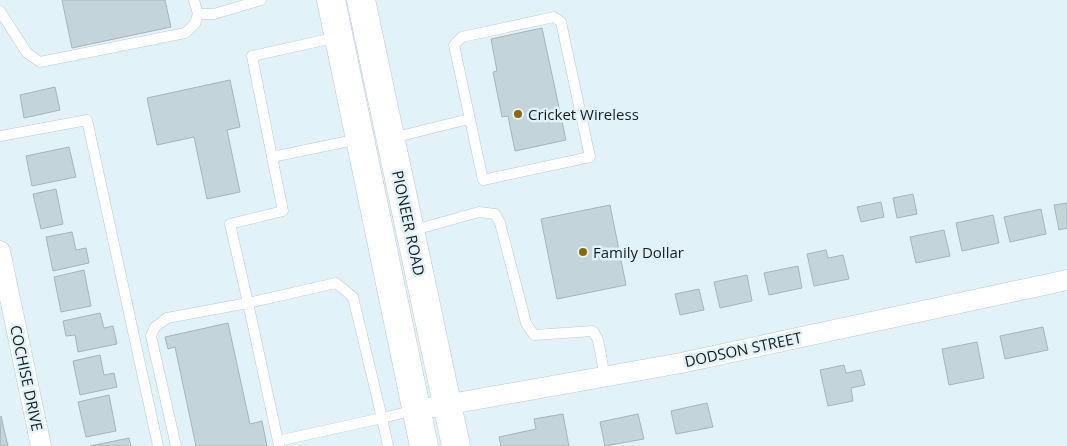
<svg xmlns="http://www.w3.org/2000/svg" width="1067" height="446" viewBox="0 0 1067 446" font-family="'Open Sans',sans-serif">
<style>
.building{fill:#c3d4da;stroke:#a5b6bb}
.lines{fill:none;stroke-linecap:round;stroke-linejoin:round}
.service-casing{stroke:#bacbd1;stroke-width:11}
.minor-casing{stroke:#bacbd1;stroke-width:21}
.secondary-casing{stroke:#bacbd1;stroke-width:29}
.service{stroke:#fff;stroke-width:10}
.minor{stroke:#fff;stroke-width:20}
.secondary{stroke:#fff;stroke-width:28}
.poi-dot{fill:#896a09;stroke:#e1f3f9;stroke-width:2}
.labels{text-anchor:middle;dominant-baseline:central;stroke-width:5;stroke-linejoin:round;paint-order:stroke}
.poi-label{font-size:15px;fill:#161c1e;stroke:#e1f3f9;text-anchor:start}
.street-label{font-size:15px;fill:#161c1e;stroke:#e1f3f9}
</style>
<rect width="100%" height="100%" fill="#e1f3f9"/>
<g class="building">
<polygon points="62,0 165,0 171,27 72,48"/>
<polygon points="542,28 566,140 515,151 508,116 502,117 493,72 497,71 491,39"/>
<polygon points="230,80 240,127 227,130 240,192 207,199 194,137 157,145 147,98"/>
<polygon points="55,87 60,110 24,118 20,95"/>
<polygon points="69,147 76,177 32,186 26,156"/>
<polygon points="56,189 63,224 41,229 33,194"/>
<polygon points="913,194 917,214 897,218 893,198"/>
<polygon points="881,202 884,217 861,222 857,207"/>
<polygon points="1067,203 1067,228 1059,230 1054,205"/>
<polygon points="610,205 626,285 557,299 541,219"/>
<polygon points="1041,209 1046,234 1010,242 1004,217"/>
<polygon points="993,215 999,243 962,251 956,223"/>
<polygon points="944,230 950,256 916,263 910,237"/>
<polygon points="72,232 76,250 86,248 89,263 53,271 46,237"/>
<polygon points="826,250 828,258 843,255 849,279 814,286 807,254"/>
<polygon points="798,266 802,288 769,295 764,273"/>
<polygon points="84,270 91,306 61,312 54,277"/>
<polygon points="747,275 752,301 720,308 714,282"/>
<polygon points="699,289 704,310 680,315 675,294"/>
<polygon points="100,313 104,328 113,326 117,344 78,352 75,335 66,336 63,321"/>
<polygon points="228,323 250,424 262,421 267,446 196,446 175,347 168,349 165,337"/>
<polygon points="1043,327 1048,350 1005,359 1000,336"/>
<polygon points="977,342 984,378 949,385 942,349"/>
<polygon points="100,355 104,375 114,373 117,387 80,395 73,361"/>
<polygon points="844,365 846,373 861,370 865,385 851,388 853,401 828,406 820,370"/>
<polygon points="109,395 116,431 86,437 78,402"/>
<polygon points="707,403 713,427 676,434 671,411"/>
<polygon points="563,414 569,446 501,446 499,437 536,429 534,419"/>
<polygon points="638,414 644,439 605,446 600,422"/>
<polygon points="1,416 8,446 0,446"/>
<polygon points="129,438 131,446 90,446"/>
</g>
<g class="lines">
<g class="service-casing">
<g id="service">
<polyline points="194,0 198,14 214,14 261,0"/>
<polyline points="0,11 27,53 40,62 185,33 195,24 198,14"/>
<polygon points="554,17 561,22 590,157 483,180 454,45 462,37"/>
<polyline points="0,136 87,120 158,446"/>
<polyline points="392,138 469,119"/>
<polyline points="272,157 252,56 338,37"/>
<polyline points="411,231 479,212 495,214 500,223 526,323 534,335 593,331 598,340 605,377"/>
<polyline points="278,441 248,303 336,283 353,297 382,418 278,441 279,446"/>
<polyline points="176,446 151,336 155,327 167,318 248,303 230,224 283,211 272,157 359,139"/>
<polyline points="388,446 382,418 415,410"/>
</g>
</g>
<g class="minor-casing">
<g id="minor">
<polyline points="0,251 41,446"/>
<polyline points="417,410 681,363 1067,280"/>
</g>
</g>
<g class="secondary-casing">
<g id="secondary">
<polyline points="331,0 424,446"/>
<polyline points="361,0 456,446"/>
</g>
</g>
<use href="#service" class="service"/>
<use href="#minor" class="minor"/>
<use href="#secondary" class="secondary"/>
</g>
<g class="poi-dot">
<circle cx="518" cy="114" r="5"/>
<circle cx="583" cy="252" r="5"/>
</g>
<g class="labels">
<g class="poi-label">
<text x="528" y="114">Cricket Wireless</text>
<text x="593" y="252">Family Dollar</text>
</g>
<g class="street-label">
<text transform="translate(409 223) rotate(78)">PIONEER ROAD</text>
<text transform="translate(743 349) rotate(-12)">DODSON STREET</text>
<text transform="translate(27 378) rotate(78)">COCHISE DRIVE</text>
</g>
</g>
</svg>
